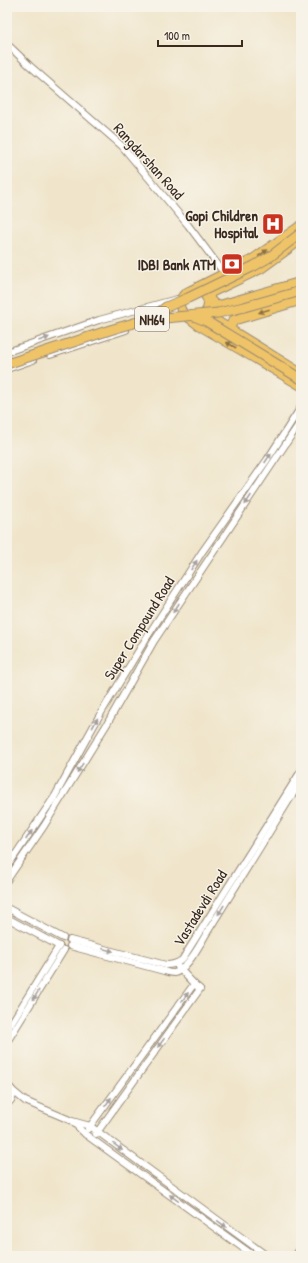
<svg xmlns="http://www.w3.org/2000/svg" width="308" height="1263" viewBox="0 0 308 1263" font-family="'Patrick Hand',sans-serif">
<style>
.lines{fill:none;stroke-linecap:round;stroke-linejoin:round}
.minor-casing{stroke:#968874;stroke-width:8}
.major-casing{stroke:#968874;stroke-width:10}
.highway-casing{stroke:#968874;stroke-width:11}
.minor{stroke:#fff;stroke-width:6}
.major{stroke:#efc469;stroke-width:8}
.highway{stroke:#efc469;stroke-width:9}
.highway-bridge-casing{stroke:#968874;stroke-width:11;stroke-linecap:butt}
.highway-bridge{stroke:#efc469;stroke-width:9}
.oneway{fill:#8c6f40}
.oneway2{fill:#a79f9a}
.labels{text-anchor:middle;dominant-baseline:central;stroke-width:3;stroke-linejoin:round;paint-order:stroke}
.shield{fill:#f7f3e8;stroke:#73665b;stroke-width:1}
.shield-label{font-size:14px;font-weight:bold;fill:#3b2a1e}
.street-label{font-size:15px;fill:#3b2a1e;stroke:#f7f3e8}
.poi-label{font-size:15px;font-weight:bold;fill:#3b2a1e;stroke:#f7f3e8;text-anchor:end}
</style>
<rect width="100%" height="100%" fill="#f7f3e8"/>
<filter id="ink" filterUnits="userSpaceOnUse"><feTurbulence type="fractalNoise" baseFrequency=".025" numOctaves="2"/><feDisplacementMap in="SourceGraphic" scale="8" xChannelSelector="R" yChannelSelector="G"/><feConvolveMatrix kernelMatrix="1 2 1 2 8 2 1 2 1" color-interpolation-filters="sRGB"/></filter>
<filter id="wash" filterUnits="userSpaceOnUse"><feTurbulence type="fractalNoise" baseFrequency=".012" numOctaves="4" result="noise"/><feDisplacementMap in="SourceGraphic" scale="16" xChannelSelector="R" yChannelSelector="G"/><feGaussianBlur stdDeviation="0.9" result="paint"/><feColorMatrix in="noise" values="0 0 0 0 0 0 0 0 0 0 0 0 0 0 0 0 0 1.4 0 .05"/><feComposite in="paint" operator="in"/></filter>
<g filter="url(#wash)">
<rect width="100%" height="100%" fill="#f0e5cb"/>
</g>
<g filter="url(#ink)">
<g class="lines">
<g class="minor-casing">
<g id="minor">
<polyline points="7,44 30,66 122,146 188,225 224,273"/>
<polyline points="7,352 99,320 177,299"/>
<polyline points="50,355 126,330"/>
<polyline points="7,369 33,360"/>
<polyline points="7,867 55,796 98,718 147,637 202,552 267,460 301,407"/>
<polyline points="7,880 44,826 107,724 154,641 301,421"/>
<polyline points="7,908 63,938"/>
<polyline points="7,918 59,946"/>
<path d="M70,940L166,965C172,965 176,964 182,960L301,771"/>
<path d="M70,946L164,971C167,972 171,973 174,973C186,971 199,946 205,936L301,781"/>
<polyline points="7,1030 59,946"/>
<polyline points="7,1042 64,950"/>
<path d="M7,1085C15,1090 15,1098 7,1104"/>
<polyline points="13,1091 25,1101 72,1121 90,1126 267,1256"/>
<polyline points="73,1122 85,1134 254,1256"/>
<polyline points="88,1129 194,984"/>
<polyline points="96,1134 200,989 194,984 178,967"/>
<polyline points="295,1256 301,1248"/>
</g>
</g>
<g class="major-casing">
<g id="major">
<circle cx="194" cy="304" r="14"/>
<polyline points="191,290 251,260 301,225"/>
<polyline points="208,302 211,293 261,269 301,240"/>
<polyline points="208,307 214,319 301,373"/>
<polyline points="186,316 198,325 301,386"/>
</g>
</g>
<g class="highway-casing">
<g id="highway">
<polyline points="209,299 215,305 218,306 301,282"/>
<polyline points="229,328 234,320 301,300"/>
</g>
</g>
<use href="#minor" class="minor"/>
<use href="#major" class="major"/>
<use href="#highway" class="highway"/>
<g class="highway-bridge-casing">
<g id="highway-bridge">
<polyline points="157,314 166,307 188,298 254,266 271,256 301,233"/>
<polyline points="194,316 206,321 301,379"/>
<polyline points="7,364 110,330 144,320 218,313 244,307 301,291"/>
</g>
</g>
<use href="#highway-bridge" class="highway-bridge"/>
</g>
<defs><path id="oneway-solid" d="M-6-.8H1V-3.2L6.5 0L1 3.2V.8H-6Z"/></defs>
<g class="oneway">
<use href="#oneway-solid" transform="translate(263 253) rotate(-34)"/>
<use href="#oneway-solid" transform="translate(264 311) rotate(163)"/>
<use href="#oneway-solid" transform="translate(231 345) rotate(-150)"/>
</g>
<g class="oneway2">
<use href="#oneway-solid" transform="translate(44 339) rotate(-20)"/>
<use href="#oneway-solid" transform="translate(268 458) rotate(-56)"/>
<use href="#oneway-solid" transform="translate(248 500) rotate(124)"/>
<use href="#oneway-solid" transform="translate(194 565) rotate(-57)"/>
<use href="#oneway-solid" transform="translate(176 608) rotate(123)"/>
<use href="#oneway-solid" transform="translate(95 723) rotate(-61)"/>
<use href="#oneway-solid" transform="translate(80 768) rotate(122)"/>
<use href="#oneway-solid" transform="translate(29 835) rotate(-56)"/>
<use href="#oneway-solid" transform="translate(221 910) rotate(122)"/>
<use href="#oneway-solid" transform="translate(108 950) rotate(14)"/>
<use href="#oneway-solid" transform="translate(36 995) rotate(121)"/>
<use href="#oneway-solid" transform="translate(185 997) rotate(-54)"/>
<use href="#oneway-solid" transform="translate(161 1043) rotate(126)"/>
<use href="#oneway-solid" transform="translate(108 1102) rotate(-54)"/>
<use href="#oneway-solid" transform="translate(118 1147) rotate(37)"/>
<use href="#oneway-solid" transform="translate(174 1198) rotate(-144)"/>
<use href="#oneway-solid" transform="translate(222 1224) rotate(36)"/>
</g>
</g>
<defs>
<g id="hospital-square" transform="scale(1.15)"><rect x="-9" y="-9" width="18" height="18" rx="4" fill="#c8321e" stroke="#f7f3e8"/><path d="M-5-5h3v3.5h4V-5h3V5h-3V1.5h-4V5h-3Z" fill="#fff"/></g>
<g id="bank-square" transform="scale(1.15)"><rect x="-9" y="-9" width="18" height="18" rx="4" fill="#c8321e" stroke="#f7f3e8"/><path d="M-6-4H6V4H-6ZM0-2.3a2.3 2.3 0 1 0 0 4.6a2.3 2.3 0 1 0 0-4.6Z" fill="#fff"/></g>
</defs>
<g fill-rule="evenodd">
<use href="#hospital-square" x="273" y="224"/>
<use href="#bank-square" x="232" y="264"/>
</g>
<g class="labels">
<rect class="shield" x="135" y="307" width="34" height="24" rx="3"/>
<g class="shield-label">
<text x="152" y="319">NH64</text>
</g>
<g class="street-label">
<text transform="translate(149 161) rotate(48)">Rangdarshan Road</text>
<text transform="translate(139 628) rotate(-58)">Super Compound Road</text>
<text transform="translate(200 908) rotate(-58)">Vastadevdi Road</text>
</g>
<g class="poi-label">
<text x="258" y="215">Gopi Children<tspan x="258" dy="17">Hospital</tspan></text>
<text x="216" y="264">IDBI Bank ATM</text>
</g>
</g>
<rect width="308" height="1263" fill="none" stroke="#f7f3e8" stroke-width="24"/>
<path d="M158 40v6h84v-6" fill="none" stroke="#3b2a1e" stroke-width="2"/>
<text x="164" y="40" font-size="12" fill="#3b2a1e" stroke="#f7f3e8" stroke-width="3" paint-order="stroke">100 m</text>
</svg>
